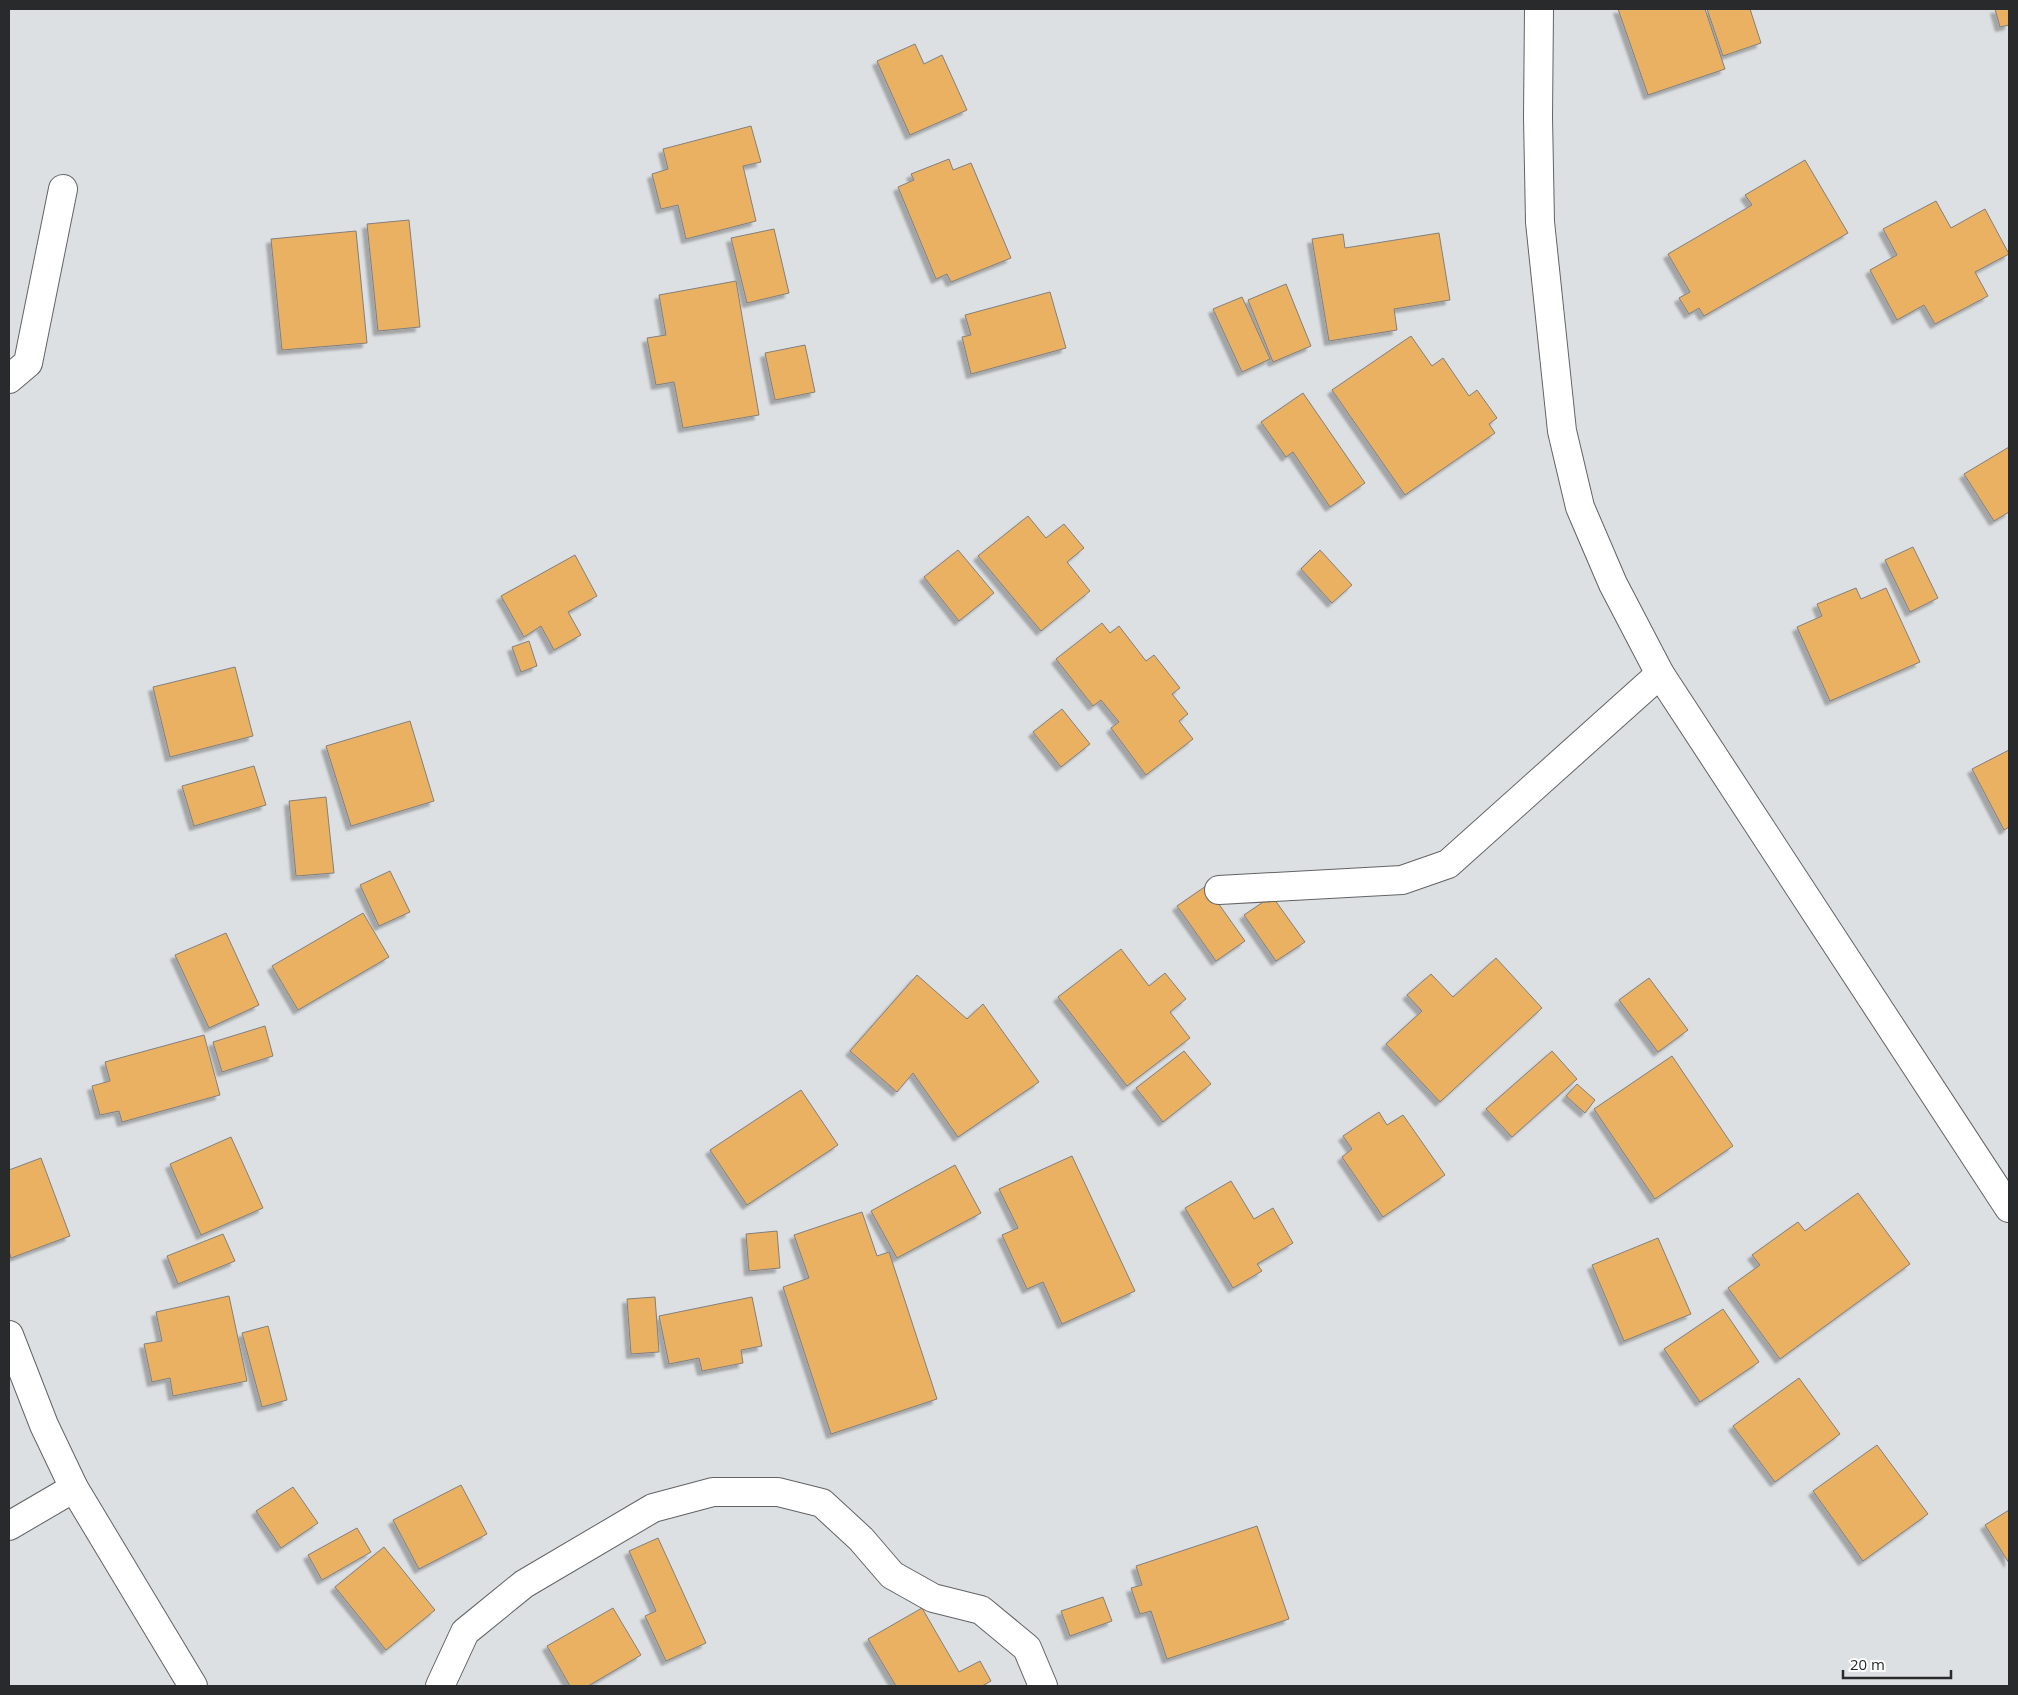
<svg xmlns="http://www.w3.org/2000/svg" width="2018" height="1695" viewBox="0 0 2018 1695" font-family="'Open Sans',sans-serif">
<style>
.building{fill:#eab164;stroke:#817f7d;filter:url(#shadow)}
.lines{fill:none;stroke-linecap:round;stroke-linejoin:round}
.minor-casing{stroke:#616365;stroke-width:30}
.tertiary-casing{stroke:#616365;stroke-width:30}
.minor{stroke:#fff;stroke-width:28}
.tertiary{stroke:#fff;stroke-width:28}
</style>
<defs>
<filter id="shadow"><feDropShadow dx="-4.5" dy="4.5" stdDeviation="1" flood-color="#0004"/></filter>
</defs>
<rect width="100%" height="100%" fill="#dde0e2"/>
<g class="building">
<polygon points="1618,9 1705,9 1725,69 1648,95"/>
<polygon points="1707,9 1750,9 1761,43 1723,56"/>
<polygon points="1995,9 2009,9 2009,25 2000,27"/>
<polygon points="915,44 924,64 942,55 967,110 910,135 877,61"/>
<polygon points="751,126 761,162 743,166 756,221 686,239 678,205 661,209 652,174 668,169 663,149"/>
<polygon points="949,159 953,170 971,163 1011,258 951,282 947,274 936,279 898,187 914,180 911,174"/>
<polygon points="1805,160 1848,233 1704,316 1699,308 1689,314 1679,298 1690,292 1668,254 1752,205 1745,195"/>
<polygon points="1936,201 1951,228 1985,209 2009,254 1975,272 1988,296 1935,324 1924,305 1897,320 1870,270 1897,255 1883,229"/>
<polygon points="409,220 420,327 378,331 367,224"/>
<polygon points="774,229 789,293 747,303 731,238"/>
<polygon points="356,231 367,343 282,350 271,239"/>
<polygon points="1439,233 1450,300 1394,309 1397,330 1329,341 1312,239 1343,234 1345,248"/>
<polygon points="736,281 759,415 683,428 674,382 656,385 647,338 666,335 659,295"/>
<polygon points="1286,284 1311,346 1273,362 1248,300"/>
<polygon points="1050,292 1066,348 971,374 962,337 971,335 965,315"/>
<polygon points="1242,297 1270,359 1242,372 1213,309"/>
<polygon points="1411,336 1432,366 1443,358 1469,396 1477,390 1497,418 1489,424 1495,433 1405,495 1332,390"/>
<polygon points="805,345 815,392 775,400 765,353"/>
<polygon points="1303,393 1365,483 1330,507 1293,452 1286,457 1261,422"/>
<polygon points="2009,447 2009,512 1994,521 1964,474"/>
<polygon points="1028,516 1046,538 1064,524 1084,548 1067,562 1090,591 1041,631 978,556"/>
<polygon points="1913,547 1938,598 1910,612 1885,560"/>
<polygon points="958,550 994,593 959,621 924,577"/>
<polygon points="1320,550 1352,585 1332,603 1301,569"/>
<polygon points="575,555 597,596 568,612 581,635 554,650 541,626 524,637 501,596"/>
<polygon points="1856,588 1861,599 1886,588 1920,662 1830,701 1797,627 1822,616 1817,604"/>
<polygon points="1102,623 1110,633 1119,626 1146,661 1154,655 1180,688 1172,694 1188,714 1179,721 1193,739 1146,775 1111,728 1119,722 1101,700 1093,706 1056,659"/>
<polygon points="529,641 537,666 521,672 512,647"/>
<polygon points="235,667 253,736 170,757 153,687"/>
<polygon points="1062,709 1090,744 1061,767 1033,732"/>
<polygon points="410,721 434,801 351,826 326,746"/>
<polygon points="2009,750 2009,827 2004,830 1972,769"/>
<polygon points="254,766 266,805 194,826 182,786"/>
<polygon points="326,797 334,873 296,876 289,801"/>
<polygon points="390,871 410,912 379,926 360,885"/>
<polygon points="1206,886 1245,941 1216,961 1177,906"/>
<polygon points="1272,896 1305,942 1276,961 1244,915"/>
<polygon points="363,913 389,957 298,1010 272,966"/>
<polygon points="226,933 259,1005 209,1028 175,955"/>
<polygon points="1121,949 1149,986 1165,973 1186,999 1170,1012 1190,1038 1127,1086 1058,997"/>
<polygon points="1496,958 1542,1008 1440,1102 1386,1044 1422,1011 1407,995 1431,974 1453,997"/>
<polygon points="917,975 967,1019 983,1004 1039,1082 958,1137 913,1073 897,1092 850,1051"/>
<polygon points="1649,978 1688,1030 1658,1052 1619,1000"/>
<polygon points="265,1026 273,1056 222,1072 213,1042"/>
<polygon points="204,1035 220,1095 122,1122 119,1111 100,1115 92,1086 110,1081 105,1062"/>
<polygon points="1184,1051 1211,1084 1163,1122 1136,1088"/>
<polygon points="1552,1051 1577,1079 1512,1137 1486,1109"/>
<polygon points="1672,1056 1733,1146 1655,1199 1594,1109"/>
<polygon points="1577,1084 1595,1100 1585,1113 1566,1096"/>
<polygon points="801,1090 838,1145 747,1205 710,1150"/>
<polygon points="1379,1112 1387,1125 1403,1115 1445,1175 1383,1217 1342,1157 1352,1149 1343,1136"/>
<polygon points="231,1137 263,1208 201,1235 170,1164"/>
<polygon points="1072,1156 1135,1291 1062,1324 1043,1282 1027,1289 1002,1235 1018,1228 999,1189"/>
<polygon points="41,1158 70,1236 11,1258 9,1251 9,1170"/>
<polygon points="955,1165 981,1213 897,1258 871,1211"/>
<polygon points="1231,1181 1254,1219 1273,1208 1293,1243 1257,1264 1262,1271 1233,1288 1185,1208"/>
<polygon points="1858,1193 1910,1264 1780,1359 1728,1288 1760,1265 1752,1255 1798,1222 1805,1231"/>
<polygon points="862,1212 877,1256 889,1252 937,1399 831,1434 783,1287 809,1278 794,1235"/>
<polygon points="777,1231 780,1268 749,1271 746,1234"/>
<polygon points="223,1234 235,1261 178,1284 167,1256"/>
<polygon points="1658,1238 1691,1314 1624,1341 1592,1265"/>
<polygon points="229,1296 247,1381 173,1396 170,1378 152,1382 144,1344 162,1341 156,1312"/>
<polygon points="655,1297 659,1352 631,1354 627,1299"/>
<polygon points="752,1297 762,1346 741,1350 743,1363 702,1371 699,1358 669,1364 659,1316"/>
<polygon points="1723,1309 1759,1362 1700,1402 1664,1349"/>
<polygon points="268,1326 287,1400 262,1407 242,1333"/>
<polygon points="1799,1378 1840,1434 1775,1482 1733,1426"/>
<polygon points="1877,1445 1928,1514 1863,1561 1813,1491"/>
<polygon points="461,1485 487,1534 419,1569 393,1520"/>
<polygon points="293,1487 318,1523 281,1548 256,1511"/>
<polygon points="2009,1510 2009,1563 1985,1525"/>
<polygon points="1257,1526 1289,1619 1167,1659 1151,1611 1140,1614 1131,1588 1142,1585 1136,1566"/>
<polygon points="357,1528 371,1552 322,1580 308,1555"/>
<polygon points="658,1538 706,1643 666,1661 645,1616 656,1611 629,1551"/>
<polygon points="384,1547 435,1610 386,1650 335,1587"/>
<polygon points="1103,1597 1112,1621 1070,1636 1061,1611"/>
<polygon points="613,1608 641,1655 588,1686 570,1686 547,1646"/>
<polygon points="922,1608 959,1672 980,1661 991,1681 982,1686 896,1686 868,1639"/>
</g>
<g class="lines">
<g class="minor-casing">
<g id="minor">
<polyline points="9,379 28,363 63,189"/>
<polyline points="1219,890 1402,880 1448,864 1660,674"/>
<polyline points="9,1335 44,1425 74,1488 193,1686"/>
<polyline points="9,1526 74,1488"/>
<polyline points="440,1686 465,1632 524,1584 653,1508 713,1492 778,1492 822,1503 861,1539 892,1575 933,1598 981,1610 1027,1648 1043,1686"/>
</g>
</g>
<g class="tertiary-casing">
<polyline id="tertiary" points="1539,9 1538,117 1540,222 1562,431 1580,507 1613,584 1660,674 2009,1208"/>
</g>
<use href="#minor" class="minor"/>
<use href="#tertiary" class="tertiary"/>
</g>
<rect width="2018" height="1695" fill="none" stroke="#292a2b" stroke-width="20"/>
<path d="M1843 1670v8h108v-8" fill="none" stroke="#292a2b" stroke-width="2.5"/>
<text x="1850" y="1670" font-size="15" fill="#292a2b" stroke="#ffffff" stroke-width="4" paint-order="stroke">20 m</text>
</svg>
